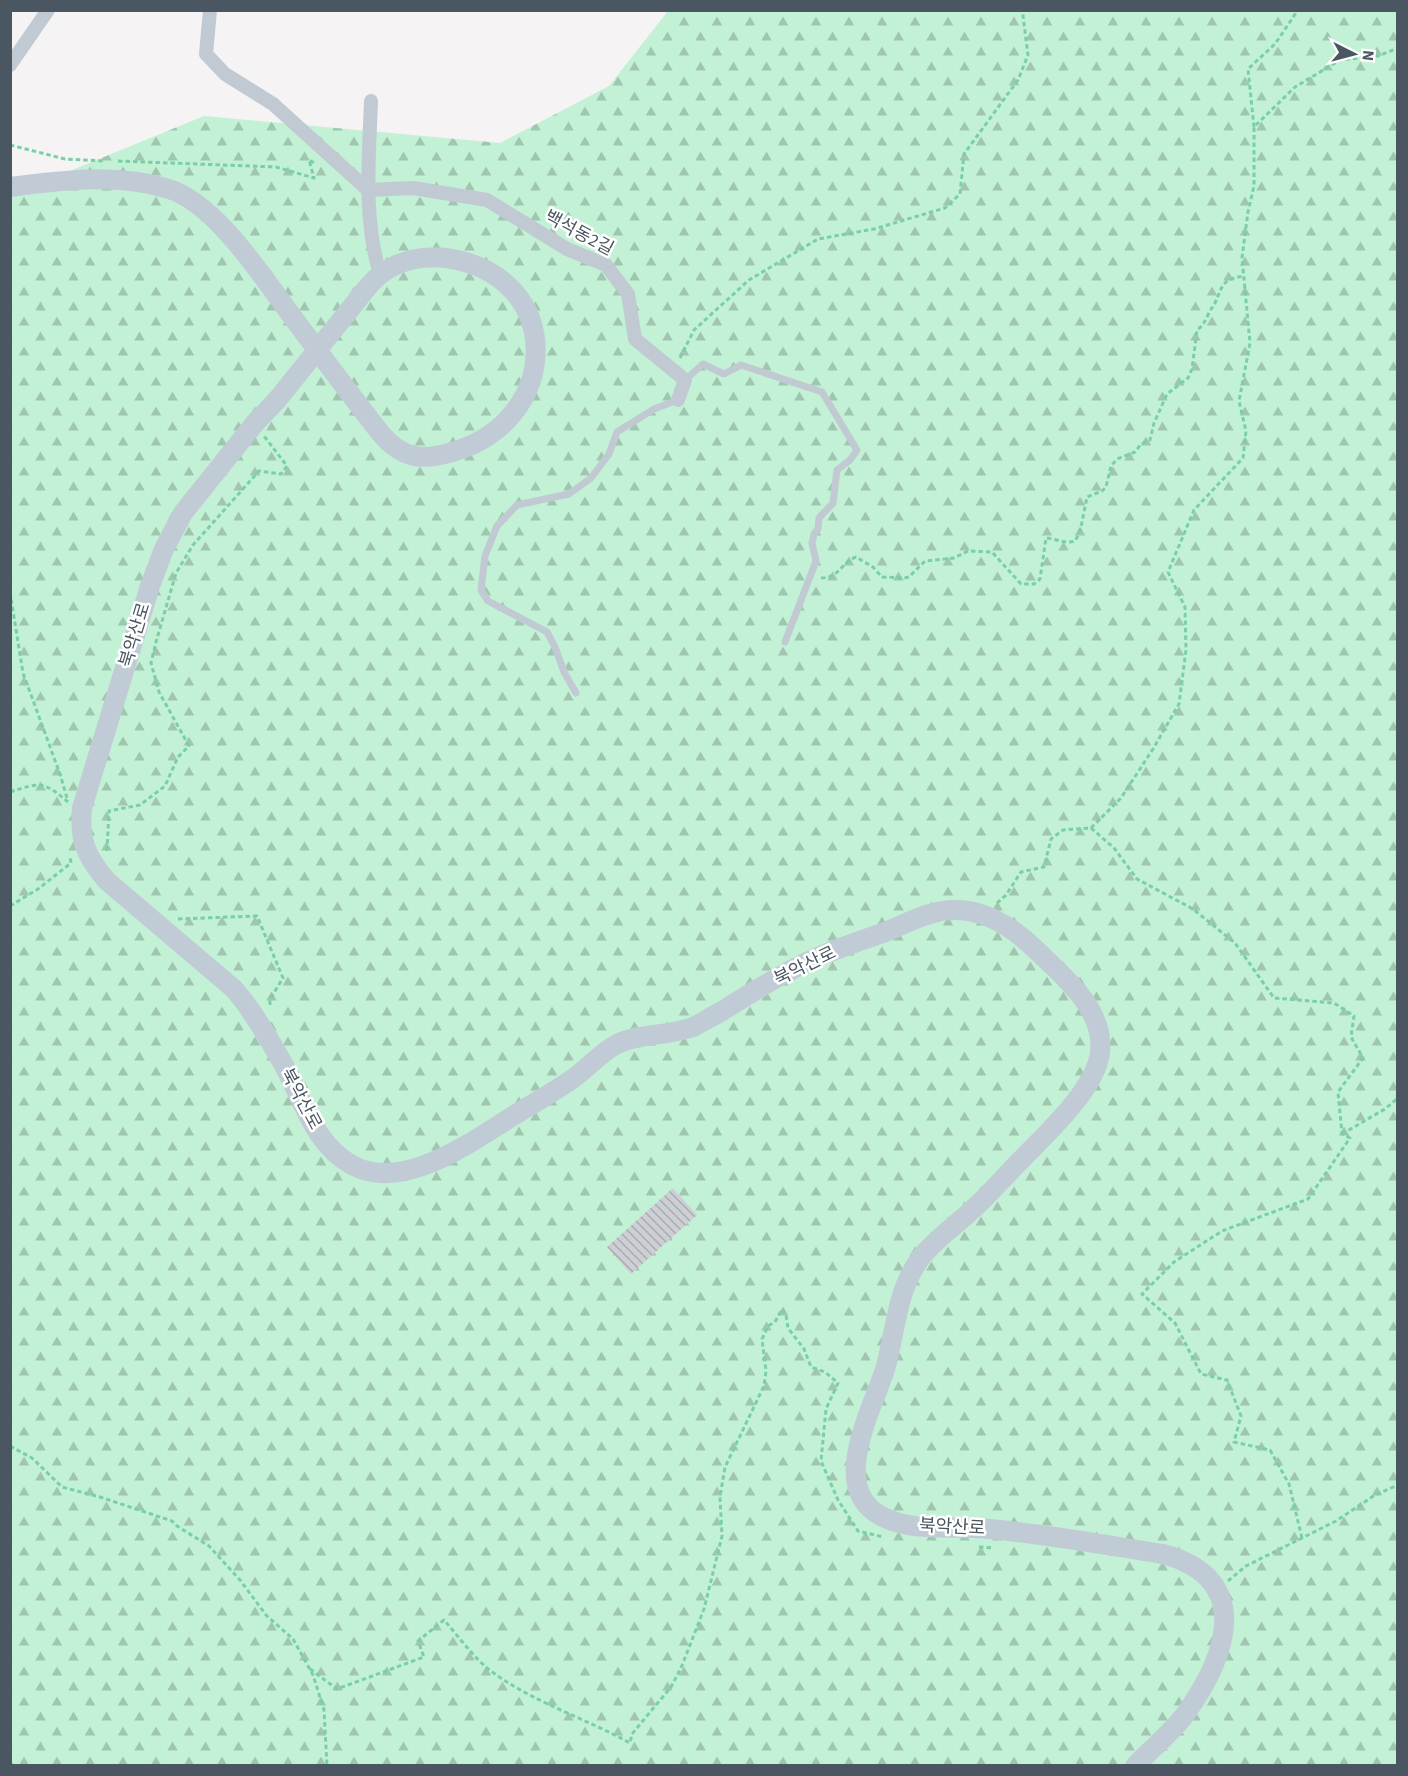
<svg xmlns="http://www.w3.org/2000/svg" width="1408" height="1776" viewBox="0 0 1408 1776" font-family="'Source Sans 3','Noto Sans KR',sans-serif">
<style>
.forest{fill:url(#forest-firs)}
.building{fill:url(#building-back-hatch)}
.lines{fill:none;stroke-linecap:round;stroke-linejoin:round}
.path{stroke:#7ad0a6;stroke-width:3;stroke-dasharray:4.5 3;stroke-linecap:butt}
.lane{stroke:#c1cad2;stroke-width:7}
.street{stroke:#c1cad2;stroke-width:14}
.secondary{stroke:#c1cbd6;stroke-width:20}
.secondary-bridge{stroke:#c1cbd6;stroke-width:20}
.labels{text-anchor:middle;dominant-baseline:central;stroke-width:5;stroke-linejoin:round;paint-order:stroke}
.street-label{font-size:18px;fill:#4a5661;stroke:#fff}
</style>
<defs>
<pattern id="forest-firs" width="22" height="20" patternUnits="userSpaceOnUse" patternTransform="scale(1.5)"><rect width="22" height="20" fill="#c3f1d5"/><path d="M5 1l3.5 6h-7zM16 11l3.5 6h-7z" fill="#a0c6b0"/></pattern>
<pattern id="building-back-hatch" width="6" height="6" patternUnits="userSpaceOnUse" patternTransform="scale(1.5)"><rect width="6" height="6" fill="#cdcfd5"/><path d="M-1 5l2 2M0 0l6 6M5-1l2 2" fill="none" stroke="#a8abb0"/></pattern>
</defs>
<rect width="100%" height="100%" fill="#f5f3f3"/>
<polygon class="forest" points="668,11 1397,11 1397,1765 11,1766 11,195 204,116 500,143 609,86"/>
<polygon class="building" points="673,1188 697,1215 631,1274 607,1247"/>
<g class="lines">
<g class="path">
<polyline points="1254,127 1248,69 1275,44 1298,10"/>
<polyline points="10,145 65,159 103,161"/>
<polyline points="118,161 276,167 314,178 309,160 316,164"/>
<polyline points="680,358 694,330 749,280 818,239 874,229 945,208 960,194 964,154 1018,80 1028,55 1023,16 1025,10"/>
<path d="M821,578C839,578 841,563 856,557L873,567L882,577L904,578L909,577L925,561L954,558L968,551L992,552L1021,584H1034L1040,579L1046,538C1056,539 1066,544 1075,541L1080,532L1087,497L1102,491L1106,487L1111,466L1117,459L1135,452L1141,444L1150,440L1154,423L1167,394L1188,378L1192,369L1197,330C1203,326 1205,321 1208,315C1210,310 1213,307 1215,303C1223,285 1222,279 1244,276"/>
<polyline points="10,592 23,673 60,774 67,798"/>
<path d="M10,792C41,782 43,781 68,802"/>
<polyline points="1091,828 1114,848 1137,879 1193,909 1235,943 1274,998 1334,1003 1354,1016 1351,1037 1363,1058 1338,1092 1342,1134"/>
<polyline points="107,851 109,811 140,805 165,786 178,757 189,746 159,692 151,663 156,642 176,573 193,545 259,471 281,474 287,466 264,436"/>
<polyline points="997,903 1006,895 1021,872 1044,867 1051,839 1063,830 1091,828 1121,798 1153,749 1179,704 1186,650 1185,607 1168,572 1194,510 1243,458 1246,431 1239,401 1250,343 1242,258 1248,212 1254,186 1254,127 1295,87 1340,60 1378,56 1398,48"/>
<polyline points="10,906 38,889 71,863 70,857"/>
<polyline points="178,919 257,916 283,978 270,999 270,1008"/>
<polyline points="1342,1134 1385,1109 1398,1098"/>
<polyline points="10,1446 32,1458 62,1487 100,1497 172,1521 177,1526 209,1546 240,1580 266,1615 293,1639 313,1675 324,1710 327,1766"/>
<polyline points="1302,1538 1289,1484 1270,1450 1234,1442 1241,1416 1227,1380 1201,1374 1175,1323 1142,1294 1174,1262 1222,1231 1308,1199 1350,1138 1342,1134"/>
<polyline points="979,1547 993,1548"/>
<polyline points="1228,1581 1246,1566 1336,1521 1375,1495 1398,1485"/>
<path d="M310,1669L337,1689L424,1657L418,1641L444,1620C458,1636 471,1654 487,1668C529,1701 583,1717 630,1743L632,1734L671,1687L681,1668L704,1609L722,1536L720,1497L725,1467L764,1386L766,1371L762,1339L768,1326L775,1322L782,1309L786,1315L788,1328L804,1349L811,1367L825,1372L838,1383L826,1409L821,1461L838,1500L858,1531L883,1537"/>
<polyline points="10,1764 15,1766"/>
<polyline points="38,1766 46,1766"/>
</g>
<g class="lane">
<polyline points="685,380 703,364 724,374 741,365 822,392 857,450 850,460 837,470 833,503 819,518 818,529 814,534 812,543 816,561 785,642"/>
<polyline points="576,693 564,672 555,647 547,632 488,601 481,590 485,556 497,526 517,505 569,494 591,478 609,454 617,432 654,409 678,400"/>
</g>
<g class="street">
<polyline points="210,10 206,54 225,74 273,104 368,190 413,188 487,200 567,249 606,265 628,294 635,339 685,380 678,400"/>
<polyline points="10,65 48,10"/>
<path d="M371,101C369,159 363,218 380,274"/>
</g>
<g class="secondary">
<path d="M10,187C63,180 118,173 169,189C216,204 262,276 291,315C321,355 351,396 382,435C403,459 423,461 452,452C562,422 567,275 446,258C425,255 399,260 381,274C370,282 360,297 351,308"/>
<path d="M277,400L255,423L183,513L164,549L150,586L82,808C79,840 86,857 107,881L234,989C253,1011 268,1037 282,1062C303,1098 313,1144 352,1165C402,1193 471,1142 513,1116C532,1104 552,1093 571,1080C587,1069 600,1053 617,1044C640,1033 669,1036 693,1027C702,1023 710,1017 719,1013C741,999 763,985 786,973C817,955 852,944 885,932C900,926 915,918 930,914C971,901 1007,922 1035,949C1064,977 1105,1009 1100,1053C1095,1090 1046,1134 1020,1161C1004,1177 989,1195 972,1210C956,1225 936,1239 922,1256C897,1288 896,1328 886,1366C874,1407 826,1489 883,1517C915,1533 954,1525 989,1529C1047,1534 1105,1545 1163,1554C1256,1579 1226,1658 1184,1716C1170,1734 1151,1749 1135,1766"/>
</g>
<polyline class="secondary-bridge" points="277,400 351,308"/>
</g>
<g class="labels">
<g class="street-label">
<text transform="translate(579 233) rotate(28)">백석동2길</text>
<text transform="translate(135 635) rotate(-73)">북악산로</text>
<text transform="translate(805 966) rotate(-26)">북악산로</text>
<text transform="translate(301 1099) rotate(62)">북악산로</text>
<text transform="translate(952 1527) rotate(3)">북악산로</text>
</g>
</g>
<rect width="1408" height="1776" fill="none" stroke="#4a5661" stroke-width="24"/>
<g transform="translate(1354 54) rotate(96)" stroke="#ffffff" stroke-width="4.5" paint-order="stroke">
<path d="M0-4.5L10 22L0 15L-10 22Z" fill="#4a5661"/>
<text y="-9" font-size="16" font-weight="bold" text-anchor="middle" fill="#4a5661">N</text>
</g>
</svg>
